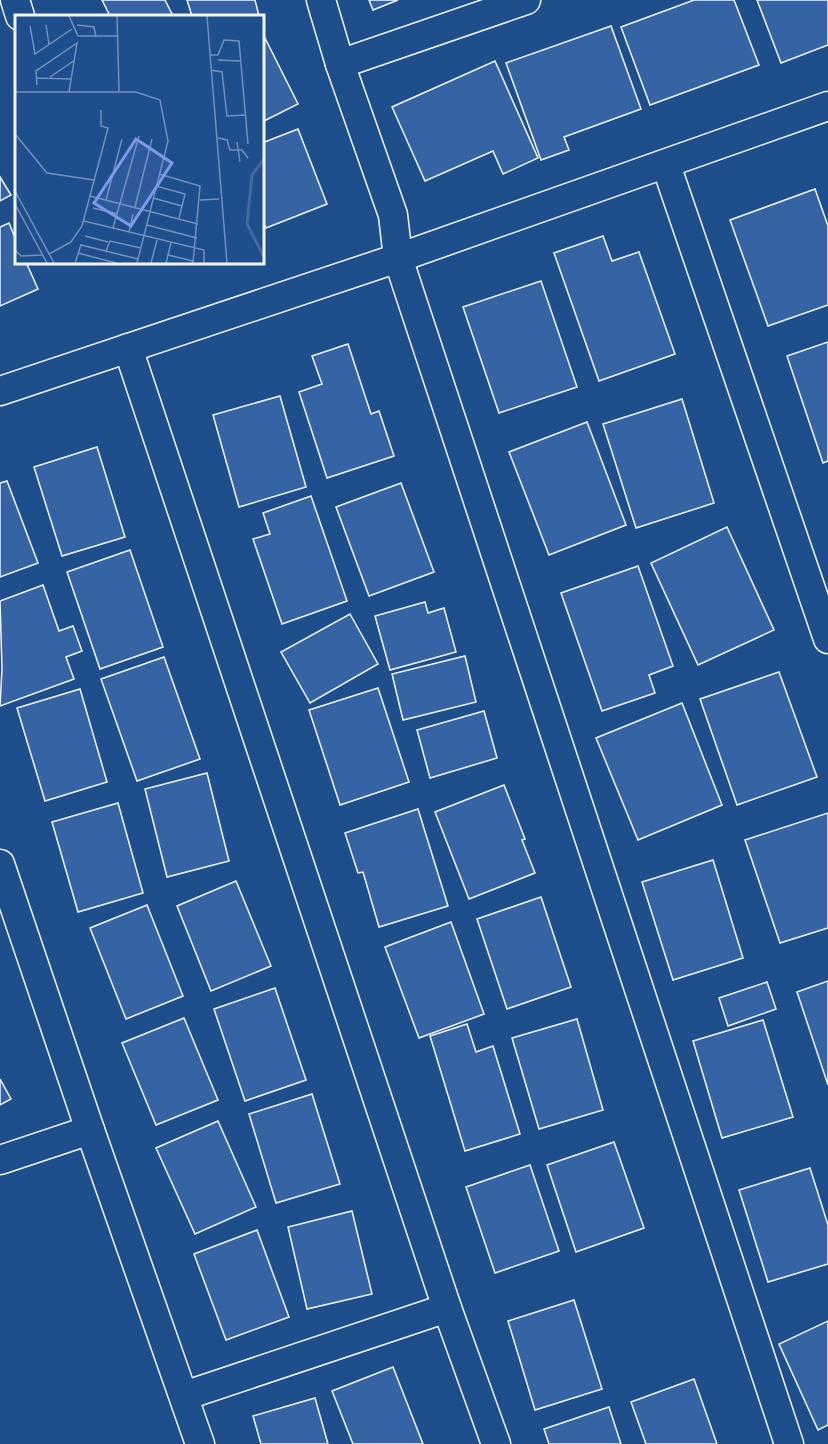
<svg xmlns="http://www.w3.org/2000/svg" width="828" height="1444" viewBox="0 0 828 1444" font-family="'Sofia Sans Condensed',sans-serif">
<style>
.building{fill:#3563a3;stroke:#f2f6ff;stroke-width:1.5}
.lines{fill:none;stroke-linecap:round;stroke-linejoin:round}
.street-casing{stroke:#f2f6ff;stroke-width:31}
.street{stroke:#1f4e8c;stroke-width:28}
.inset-river{fill:none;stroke:#446ba0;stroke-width:3}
.inset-road{fill:none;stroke:#7391ba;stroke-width:1.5}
.view{fill:#7d9aea;fill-opacity:0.15;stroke:#7d9aea;stroke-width:3}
.inset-edge{fill:none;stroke:#f2f6ff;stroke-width:3}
</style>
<rect width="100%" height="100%" fill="#1f4e8c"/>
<g class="building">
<polygon points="102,0 165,0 173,16 110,16"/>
<polygon points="187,0 255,0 259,16 192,16"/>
<polygon points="369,0 398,0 373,10"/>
<polygon points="694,0 734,0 759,65 650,105 621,27"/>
<polygon points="757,0 828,0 828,45 781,63"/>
<polygon points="611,26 641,109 564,137 569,150 541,160 506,63"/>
<polygon points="264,36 298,104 262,122 262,37"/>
<polygon points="495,61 538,158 503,174 493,151 425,181 392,107"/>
<polygon points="298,129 327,204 266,228 262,220 262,143"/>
<polygon points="0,177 11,195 0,201"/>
<polygon points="815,189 828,226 828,305 768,326 730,220"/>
<polygon points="9,223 16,240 16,262 26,262 38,289 0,306 0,227"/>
<polygon points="603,236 612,261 639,252 675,354 599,381 554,253"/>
<polygon points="541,281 577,387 499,413 463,307"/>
<polygon points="828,342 828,461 823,463 787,356"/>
<polygon points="348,344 371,414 379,411 394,456 327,478 299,392 322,384 312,356"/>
<polygon points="280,396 306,487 239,507 213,415"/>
<polygon points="682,399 714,503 636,528 603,424"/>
<polygon points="587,422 626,525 549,555 509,452"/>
<polygon points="97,447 125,537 62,556 34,467"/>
<polygon points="7,481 38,563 0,577 0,483"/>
<polygon points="401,483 434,572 369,596 336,507"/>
<polygon points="311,496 347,601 282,624 253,539 270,534 263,513"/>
<polygon points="727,527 774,630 698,665 651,563"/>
<polygon points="130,550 163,647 100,669 67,572"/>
<polygon points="638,566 673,666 649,675 655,693 602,711 561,593"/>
<polygon points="43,585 59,631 73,626 82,651 66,657 74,679 0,706 2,669 0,601"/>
<polygon points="425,602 428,613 444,608 456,652 390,670 375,616"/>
<polygon points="350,614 378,664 310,703 281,652"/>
<polygon points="465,656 476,702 403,720 392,674"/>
<polygon points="164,657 200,759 137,781 101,679"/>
<polygon points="779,672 817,777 737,805 700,699"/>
<polygon points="378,688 409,782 340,805 309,710"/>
<polygon points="80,689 107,782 45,801 17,708"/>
<polygon points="682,703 722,805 638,840 596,738"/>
<polygon points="484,711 497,758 430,778 417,730"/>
<polygon points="207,773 229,861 167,877 145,789"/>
<polygon points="504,785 525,839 522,840 535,873 469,899 435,812"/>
<polygon points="118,803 143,893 78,912 52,822"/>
<polygon points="418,809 448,906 379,927 363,872 358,873 345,833"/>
<polygon points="828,813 828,928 780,943 745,840"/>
<polygon points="713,860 743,958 673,980 642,882"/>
<polygon points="236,881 271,966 211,991 177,906"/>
<polygon points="541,897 571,987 507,1009 477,919"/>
<polygon points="147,905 183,996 126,1019 90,928"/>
<polygon points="451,922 484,1014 419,1038 385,947"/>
<polygon points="828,981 828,1085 797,992"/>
<polygon points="767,982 776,1009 728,1026 719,998"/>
<polygon points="275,988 306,1080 245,1101 214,1009"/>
<polygon points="184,1018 218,1100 156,1125 122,1043"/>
<polygon points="577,1019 603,1110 539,1129 512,1038"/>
<polygon points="763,1020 793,1117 722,1138 693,1041"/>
<polygon points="467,1024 476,1052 493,1046 520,1134 465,1151 430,1036"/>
<polygon points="0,1079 11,1099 0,1105"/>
<polygon points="312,1094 340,1184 276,1203 249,1114"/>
<polygon points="218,1121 256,1207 195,1234 156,1148"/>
<polygon points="614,1142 644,1228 576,1252 547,1165"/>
<polygon points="530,1165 559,1251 495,1273 466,1187"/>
<polygon points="810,1168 828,1225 828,1264 768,1282 739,1190"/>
<polygon points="352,1211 372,1294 307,1309 288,1227"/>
<polygon points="257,1230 289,1317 226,1340 194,1254"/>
<polygon points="574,1300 602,1389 535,1410 508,1321"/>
<polygon points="828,1321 828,1425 818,1430 779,1344"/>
<polygon points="393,1367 423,1444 353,1444 332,1391"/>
<polygon points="694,1379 717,1444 646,1444 631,1402"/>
<polygon points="315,1398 328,1444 261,1444 253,1416"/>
<polygon points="609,1407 621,1444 549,1444 544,1429"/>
</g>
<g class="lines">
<g class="street-casing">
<g id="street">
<polyline points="15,0 20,16"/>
<polyline points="321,0 340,64 393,215 398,258 789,1444"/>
<polyline points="340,64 526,0"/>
<polyline points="666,165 828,639"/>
<polyline points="128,348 447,1308 496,1444"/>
<polyline points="0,391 398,258 828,106"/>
<polyline points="0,864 90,1130 200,1444"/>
<polyline points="0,1160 90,1130"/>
<polyline points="184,1396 447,1308"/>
</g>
</g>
<use href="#street" class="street"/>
</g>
<g transform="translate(15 15)">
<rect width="249" height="249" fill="#1f4e8c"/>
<path class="inset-river" d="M249,144L237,160L232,209L249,242"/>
<path class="inset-road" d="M54,1L63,21H103M102,1L104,76M192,1L212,248M31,10L34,29M62,10L79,12L81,22M15,11L20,39L57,14M196,40H203L209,25L224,26L233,129M203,45L226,46M196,55L207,57L212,101L231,100M35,62L60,45M21,63L57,64M22,70L21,56L62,28L54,77M0,77H121L145,85L153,126L122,248M0,119L32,158L79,165M203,123L212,125L215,135H227L233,143M222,127L225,147M144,159L185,171L178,248M141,171L170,179L164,203M0,176L39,248M75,181L183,209M138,183L167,191M91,185L107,124M185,185L204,184M0,189L32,248M120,192L137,124M78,193L103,199M69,206L189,235V248M132,210L182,223M98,213L124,121M114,217L118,199M70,221L93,227M0,235L6,241L27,240M91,236L95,226L126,233M63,238L101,248M34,239L56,227L67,211L93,113L86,111V95M153,240L178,246M60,248L66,230L123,244M136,248L142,225M151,248L156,228"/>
<path class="view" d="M121,124L157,148L116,211L79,188Z"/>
<rect width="249" height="249" class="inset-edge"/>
</g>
</svg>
